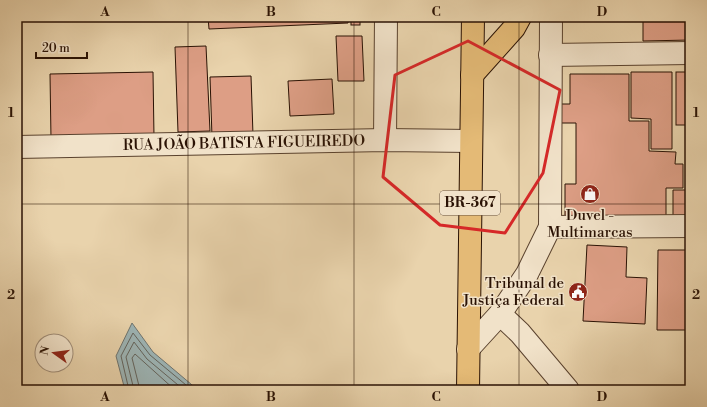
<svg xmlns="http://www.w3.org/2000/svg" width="707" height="407" viewBox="0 0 707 407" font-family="'Libre Bodoni',serif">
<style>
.water{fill:#9db5b6;stroke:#6f746f}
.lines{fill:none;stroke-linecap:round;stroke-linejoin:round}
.shore{stroke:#64645d;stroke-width:1}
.building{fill:#dd9e85;stroke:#2a1204}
.minor-casing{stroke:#5a422e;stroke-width:24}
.major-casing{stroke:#2a1204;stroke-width:24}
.minor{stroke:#f1e2c9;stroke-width:22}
.major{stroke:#e4ba76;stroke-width:22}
.marked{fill:none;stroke:#d62828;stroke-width:3;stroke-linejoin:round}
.grid{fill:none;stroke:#2a1204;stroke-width:1;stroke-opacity:0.55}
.labels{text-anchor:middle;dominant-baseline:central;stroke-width:3;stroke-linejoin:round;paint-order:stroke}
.shield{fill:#f1e2c9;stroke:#66503f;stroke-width:1}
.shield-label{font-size:14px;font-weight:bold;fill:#2a1204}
.street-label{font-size:15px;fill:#2a1204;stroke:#f1e2c9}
.poi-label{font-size:15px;fill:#2a1204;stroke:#f1e2c9}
.neatline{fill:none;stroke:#2a1204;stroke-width:1.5}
.grid-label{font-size:13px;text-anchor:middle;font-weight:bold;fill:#2a1204}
</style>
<rect width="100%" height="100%" fill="#e9d3ac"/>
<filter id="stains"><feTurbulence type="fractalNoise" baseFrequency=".005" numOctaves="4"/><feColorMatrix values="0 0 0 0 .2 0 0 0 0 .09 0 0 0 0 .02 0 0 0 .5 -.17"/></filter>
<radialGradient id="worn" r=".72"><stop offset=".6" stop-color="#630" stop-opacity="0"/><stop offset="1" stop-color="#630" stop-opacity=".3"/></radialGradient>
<polygon class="water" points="132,323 153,352 198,390 125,390 116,356"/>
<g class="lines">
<g class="shore">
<polyline points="129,390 121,356 133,333 150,355 192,390"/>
<polyline points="134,390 126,357 134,342 147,359 184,390"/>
<polyline points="140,390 132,358 135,354 175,390"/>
</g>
</g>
<g class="building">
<polygon points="208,17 348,17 348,23 209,29"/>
<rect x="351" y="17" width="9" height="8"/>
<polygon points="643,17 690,17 690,40 643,41"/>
<polygon points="336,36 362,36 364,81 338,81"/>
<polygon points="206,46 210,131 178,132 175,47"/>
<polygon points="153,72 154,137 51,139 50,74"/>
<polygon points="631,72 672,72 672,149 651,149 651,119 631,118"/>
<rect x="676" y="72" width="14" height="53"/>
<polygon points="570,74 629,74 629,121 649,121 649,151 676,152 675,164 683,164 683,188 666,188 666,221 565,221 565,184 576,184 576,123 561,123 561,104 570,104"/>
<polygon points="251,76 253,135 212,137 210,77"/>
<polygon points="332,79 334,114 290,116 288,81"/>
<polygon points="686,166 690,166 690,222 673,222 673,190 686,190"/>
<polygon points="587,245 627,247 626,277 647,278 645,324 583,321"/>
<polygon points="658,250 690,250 690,330 657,330"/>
</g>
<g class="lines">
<g class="minor-casing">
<g id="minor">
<polyline points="550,55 690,53"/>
<polyline points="385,140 386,17"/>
<path id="s1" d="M17,147L385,140L471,141"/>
<polyline points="550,227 690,226"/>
<polyline points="500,314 520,333 568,390"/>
<polyline points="468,349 500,314 527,274 550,227 551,17"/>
</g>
</g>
<g class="major-casing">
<g id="major">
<polyline points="472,75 514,28 520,17"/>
<polyline points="468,390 473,17"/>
</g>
</g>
<use href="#minor" class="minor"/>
<use href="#major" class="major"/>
</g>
<path class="marked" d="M468,41L560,90L543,173L505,233L440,225L383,177L395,75Z"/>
<path class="grid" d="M188,17V390M354,17V390M519,17V390M17,204H690"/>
<defs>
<g id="shop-disc" transform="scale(1)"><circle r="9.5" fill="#8f2418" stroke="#f1e2c9"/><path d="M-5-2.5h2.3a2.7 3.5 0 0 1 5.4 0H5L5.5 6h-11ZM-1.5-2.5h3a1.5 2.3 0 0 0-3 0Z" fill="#fff"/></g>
<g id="civic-disc" transform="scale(1)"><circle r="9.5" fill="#8f2418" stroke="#f1e2c9"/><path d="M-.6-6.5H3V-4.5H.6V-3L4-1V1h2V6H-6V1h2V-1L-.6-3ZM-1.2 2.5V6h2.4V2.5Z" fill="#fff"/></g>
</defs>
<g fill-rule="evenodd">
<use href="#shop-disc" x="590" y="194"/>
<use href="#civic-disc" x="578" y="292"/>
</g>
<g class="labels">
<rect class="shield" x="440" y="191" width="60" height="24" rx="3"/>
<g class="shield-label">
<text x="470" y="203">BR-367</text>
</g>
<g class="street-label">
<text stroke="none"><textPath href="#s1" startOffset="227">RUA JOÃO BATISTA FIGUEIREDO</textPath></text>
</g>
<g class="poi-label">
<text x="590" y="215">Duvel -<tspan x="590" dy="17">Multimarcas</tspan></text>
<text x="564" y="283" text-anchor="end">Tribunal de<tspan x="564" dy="17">Justiça Federal</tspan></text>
</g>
</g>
<rect width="707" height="407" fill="none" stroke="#e9d3ac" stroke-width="44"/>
<g transform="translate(54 353) rotate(284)"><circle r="19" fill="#f1e2c9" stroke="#a18f7a"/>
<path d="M0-3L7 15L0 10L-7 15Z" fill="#8f2418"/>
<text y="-6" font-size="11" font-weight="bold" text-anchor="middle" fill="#2a1204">N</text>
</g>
<path d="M36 52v6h51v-6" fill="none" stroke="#2a1204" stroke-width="2"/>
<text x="42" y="52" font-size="12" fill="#2a1204" stroke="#f1e2c9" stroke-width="3" paint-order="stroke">20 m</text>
<rect x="22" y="22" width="663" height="363" class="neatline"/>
<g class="grid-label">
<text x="105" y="16">A</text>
<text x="271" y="16">B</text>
<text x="436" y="16">C</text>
<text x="602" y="16">D</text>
<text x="11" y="117">1</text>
<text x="696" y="117">1</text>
<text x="11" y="299">2</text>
<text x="696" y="299">2</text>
<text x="105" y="401">A</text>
<text x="271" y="401">B</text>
<text x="436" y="401">C</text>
<text x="602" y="401">D</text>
</g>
<rect width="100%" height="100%" filter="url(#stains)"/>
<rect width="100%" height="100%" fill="url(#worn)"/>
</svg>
